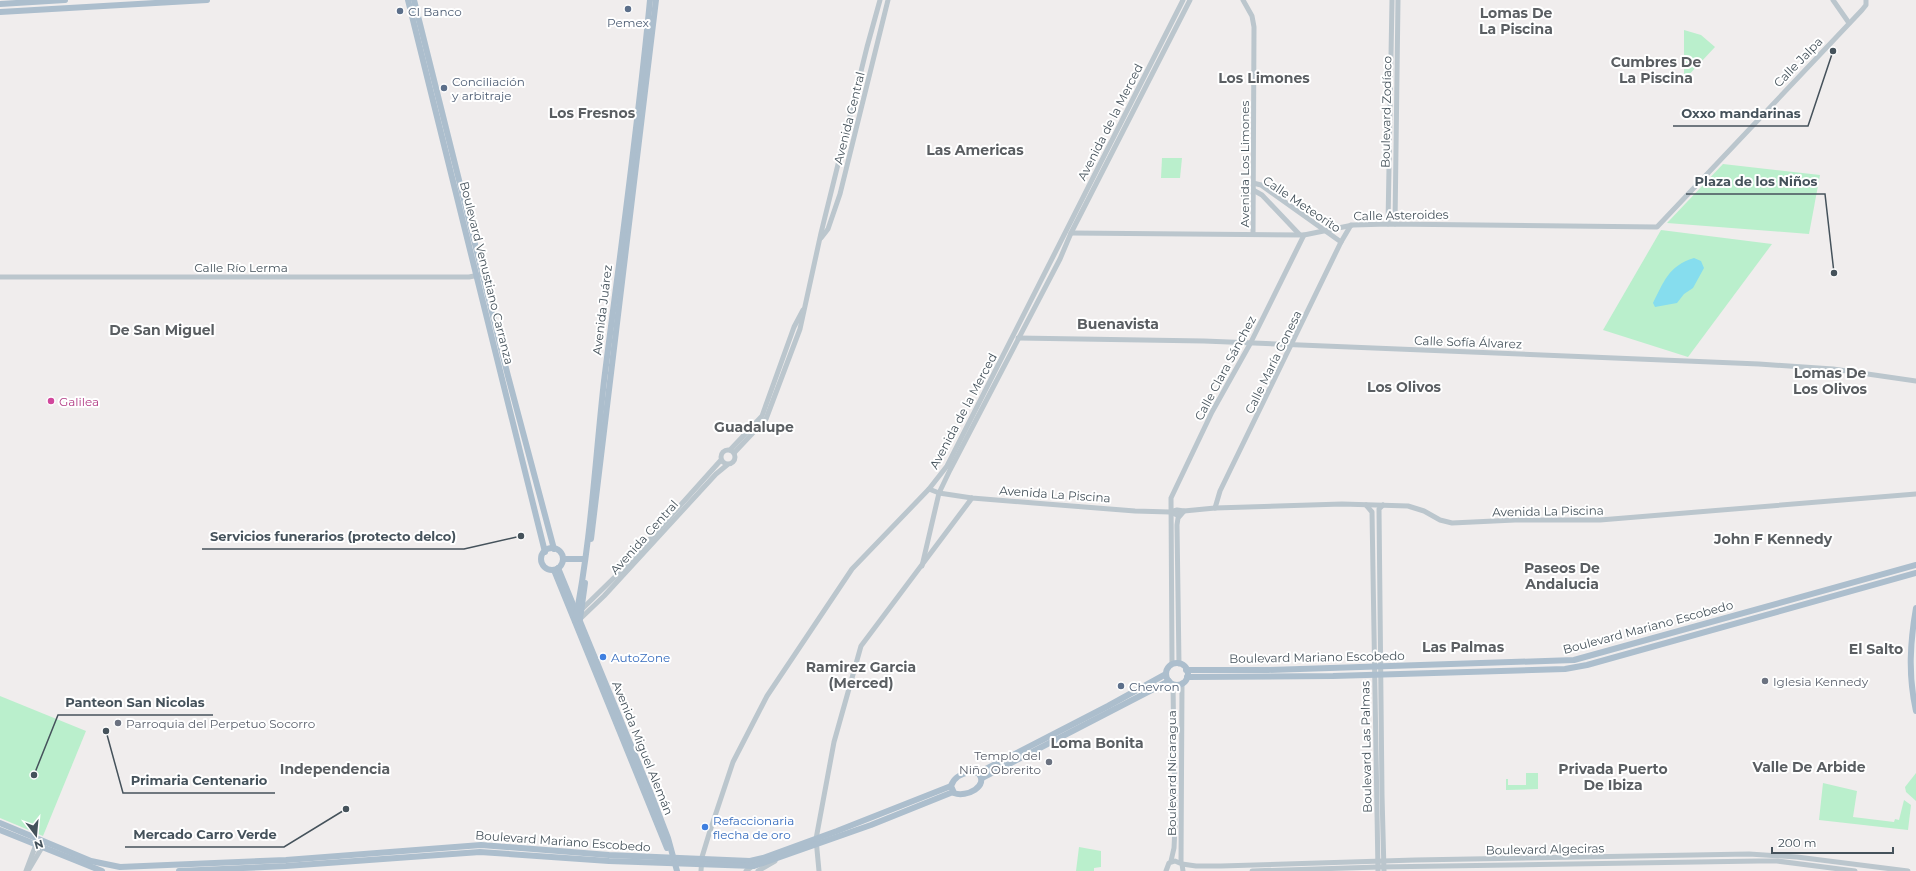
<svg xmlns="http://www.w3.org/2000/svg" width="1916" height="871" viewBox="0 0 1916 871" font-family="Montserrat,sans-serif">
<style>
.green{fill:#baefcc}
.water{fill:#86ddee}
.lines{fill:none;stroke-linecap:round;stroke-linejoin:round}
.minor{stroke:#bbc6cd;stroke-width:5}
.major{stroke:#acbecd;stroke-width:6}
.service-dot{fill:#5c6f8a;stroke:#fff;stroke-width:1.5}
.hotel-dot{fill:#d1479c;stroke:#fff;stroke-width:1.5}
.shop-dot{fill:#3f7fe0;stroke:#fff;stroke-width:1.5}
.worship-dot{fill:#6b7280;stroke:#fff;stroke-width:1.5}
.labels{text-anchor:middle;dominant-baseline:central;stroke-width:4;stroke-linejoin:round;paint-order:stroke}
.service-label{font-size:12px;fill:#4e5e75;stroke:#fff;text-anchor:start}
.street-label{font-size:12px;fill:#45525b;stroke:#fff}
.hotel-label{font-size:12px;fill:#b23c85;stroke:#fff;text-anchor:start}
.shop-label{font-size:12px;fill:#366cbe;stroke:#fff;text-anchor:start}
.worship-label{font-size:12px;fill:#5b616d;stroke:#fff;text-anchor:start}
.quarter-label{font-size:14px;font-weight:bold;fill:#5a5e62;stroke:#fff}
.leader{fill:none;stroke:#45525b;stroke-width:1.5}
.callout-dot{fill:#45525b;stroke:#fff;stroke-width:1.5}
.callout-label{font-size:13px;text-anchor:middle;font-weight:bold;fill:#45525b;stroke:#fff;stroke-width:4;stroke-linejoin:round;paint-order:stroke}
</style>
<rect width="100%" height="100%" fill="#f0eded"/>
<g class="green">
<polygon points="1684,30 1701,35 1715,47 1684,80"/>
<polygon points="1162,158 1182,158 1180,178 1161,178"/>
<polygon points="1723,164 1820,175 1809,234 1667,223"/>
<polygon points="1661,230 1772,244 1688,357 1603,330"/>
<polygon points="0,696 86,731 43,836 0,818"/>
<polygon points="1526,773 1538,773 1538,789 1506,790 1506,779 1508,779 1508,785 1526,785"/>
<polygon points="1916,773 1916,801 1906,792 1905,787"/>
<polygon points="1823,783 1857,791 1853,817 1894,822 1895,819 1899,820 1904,800 1911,805 1908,830 1819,820"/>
<polygon points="1079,847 1101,851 1101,867 1094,868 1094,871 1076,871"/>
</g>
<path class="water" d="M1694,258L1701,261L1704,268L1693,288L1684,294L1677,303L1655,307L1653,303C1664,282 1668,266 1694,258Z"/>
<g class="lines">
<g class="minor">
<polyline points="1243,0 1252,16 1254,27 1253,234"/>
<polyline points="1833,0 1849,23"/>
<polyline points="1253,183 1261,185 1341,242"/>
<polyline points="1253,190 1262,195 1299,234"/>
<polyline points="1388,224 1392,0"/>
<polyline points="1395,224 1398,0"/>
<polyline points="1071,233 1304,235 1353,225 1388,224 1657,227 1862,10 1866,5 1866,0"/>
<polyline points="821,238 828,229 840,194 888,0"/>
<polyline points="0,277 469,277 479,275"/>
<polyline points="1018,338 1204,341 1759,364 1833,369 1916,381"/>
<circle cx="728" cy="457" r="7"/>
<polyline points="730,450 762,416 794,327 803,310"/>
<polyline points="734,453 766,419 800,329 821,233 867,47 880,0"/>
<polyline points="929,489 939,493 972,498 1034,503 1135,511 1170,512 1177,510 1184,511 1178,518 1177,525 1179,664"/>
<polyline points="1366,505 1372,512 1378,871"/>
<polyline points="1383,505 1379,509 1382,795 1384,871"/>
<polyline points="1215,508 1220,491 1341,242 1351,225"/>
<polyline points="1170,512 1177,515 1184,511 1215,508 1342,504 1408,506 1424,511 1440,520 1452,523 1515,520 1600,520 1916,494"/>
<polyline points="922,566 939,493 950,470 1060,259 1071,233 1190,0"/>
<polyline points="580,611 625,567 721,460"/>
<polyline points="580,619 604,596 716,474 727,465"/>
<polyline points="1172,664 1171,498 1212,412 1250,344 1304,235"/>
<polyline points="1171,861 1174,848 1175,827 1173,684"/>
<polyline points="1181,863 1182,683"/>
<polyline points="1182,864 1196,866 1221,866 1415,860 1749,854 1797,857 1908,871"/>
<polyline points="26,871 37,842"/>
<polyline points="28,871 44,844"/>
<polyline points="701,871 702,857 709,834 733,762 767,696 852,569 929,489 947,466 1183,0"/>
<polyline points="746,871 754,865"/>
<polyline points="758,871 775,861"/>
<polyline points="819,871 816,839 834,742 861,646 972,498"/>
<polyline points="1166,871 1169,863 1175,861 1182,864 1183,871"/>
<polyline points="1252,871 1378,867 1759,861 1777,861 1855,871"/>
</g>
<g class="major">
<polyline points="408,0 545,552"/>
<polyline points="414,0 508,376 554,549"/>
<polyline points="0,4 65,0"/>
<polyline points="0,12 207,0"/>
<polyline points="591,539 656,0"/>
<circle cx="552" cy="559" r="11"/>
<polyline points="563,559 585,559"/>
<polyline points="558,568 651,794 668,838 677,871"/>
<polyline points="554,570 667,848"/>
<path d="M1916,608C1910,643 1908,675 1916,711"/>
<polyline points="580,619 585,583"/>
<path d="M575,621C591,542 595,461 604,381C620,254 638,127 650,0"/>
<circle cx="1177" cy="674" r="11"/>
<polyline points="1186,670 1268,670 1574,660 1916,565"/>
<polyline points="1187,677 1333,676 1565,669 1587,665 1916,573"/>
<path d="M969,772L978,773C990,786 966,798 954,793L951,786C954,777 961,774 969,772Z"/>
<polyline points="978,773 1108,706 1166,674"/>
<polyline points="982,778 1169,681"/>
<polyline points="0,823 91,861 120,867 286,860 481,845 609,855 750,861 763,858 837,831 951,786"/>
<polyline points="0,830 102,871"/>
<polyline points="179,871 286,866 480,852 609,861 754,866 871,825 953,792"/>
</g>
</g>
<g class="service-dot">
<circle cx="628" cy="9" r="4"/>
<circle cx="400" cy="11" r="4"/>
<circle cx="444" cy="88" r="4"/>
<circle cx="1121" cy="686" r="4"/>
</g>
<circle class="hotel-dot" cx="51" cy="401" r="4"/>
<g class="shop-dot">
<circle cx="603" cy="657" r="4"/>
<circle cx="705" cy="827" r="4"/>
</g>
<g class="worship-dot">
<circle cx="1765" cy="681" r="4"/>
<circle cx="118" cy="723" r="4"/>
<circle cx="1049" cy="762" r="4"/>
</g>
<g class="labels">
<g class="service-label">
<text x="408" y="11">CI Banco</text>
<text x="628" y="22" text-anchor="middle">Pemex</text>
<text x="452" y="81">Conciliación<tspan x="452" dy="14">y arbitraje</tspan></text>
<text x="1129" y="686">Chevron</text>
</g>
<g class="street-label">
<text transform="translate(1798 62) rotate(-46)">Calle Jalpa</text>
<text transform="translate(1386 112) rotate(-89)">Boulevard Zodíaco</text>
<text transform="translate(849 118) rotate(-76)">Avenida Central</text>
<text transform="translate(1110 122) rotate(-63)">Avenida de la Merced</text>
<text transform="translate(1244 164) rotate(-90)">Avenida Los Limones</text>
<text transform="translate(1302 204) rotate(34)">Calle Meteorito</text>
<text transform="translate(1401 215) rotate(-1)">Calle Asteroides</text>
<text x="241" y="267">Calle Río Lerma</text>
<text transform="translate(487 273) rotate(76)">Boulevard Venustiano Carranza</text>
<text transform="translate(602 310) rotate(-83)">Avenida Juárez</text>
<text transform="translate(1468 342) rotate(2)">Calle Sofía Álvarez</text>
<text transform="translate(1273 362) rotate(-64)">Calle María Conesa</text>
<text transform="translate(1225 368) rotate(-62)">Calle Clara Sánchez</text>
<text transform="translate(963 411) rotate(-62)">Avenida de la Merced</text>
<text transform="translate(1055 494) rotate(4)">Avenida La Piscina</text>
<text transform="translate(1548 511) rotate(-1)">Avenida La Piscina</text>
<text transform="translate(644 537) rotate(-48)">Avenida Central</text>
<text transform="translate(1648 627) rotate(-15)">Boulevard Mariano Escobedo</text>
<text transform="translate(1317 657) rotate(-1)">Boulevard Mariano Escobedo</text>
<text transform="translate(1366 747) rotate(-91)">Boulevard Las Palmas</text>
<text transform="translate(643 748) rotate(68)">Avenida Miguel Alemán</text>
<text transform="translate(1171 773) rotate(-90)">Boulevard Nicaragua</text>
<text transform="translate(563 841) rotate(4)">Boulevard Mariano Escobedo</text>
<text transform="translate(1545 849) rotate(-1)">Boulevard Algeciras</text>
</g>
<g class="hotel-label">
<text x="59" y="401">Galilea</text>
</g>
<g class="shop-label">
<text x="611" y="657">AutoZone</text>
<text x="713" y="820">Refaccionaria<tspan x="713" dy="14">flecha de oro</tspan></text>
</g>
<g class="worship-label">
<text x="1773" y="681">Iglesia Kennedy</text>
<text x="126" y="723">Parroquia del Perpetuo Socorro</text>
<text x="1041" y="755" text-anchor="end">Templo del<tspan x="1041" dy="14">Niño Obrerito</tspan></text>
</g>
<g class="quarter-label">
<text x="1516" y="13">Lomas De<tspan x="1516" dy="16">La Piscina</tspan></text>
<text x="1656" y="62">Cumbres De<tspan x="1656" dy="16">La Piscina</tspan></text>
<text x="1264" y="78">Los Limones</text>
<text x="592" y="113">Los Fresnos</text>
<text x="975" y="150">Las Americas</text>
<text x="1118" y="324">Buenavista</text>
<text x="162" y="330">De San Miguel</text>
<text x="1830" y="373">Lomas De<tspan x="1830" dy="16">Los Olivos</tspan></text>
<text x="1404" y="387">Los Olivos</text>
<text x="754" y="427">Guadalupe</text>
<text x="1773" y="539">John F Kennedy</text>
<text x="1562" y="568">Paseos De<tspan x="1562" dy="16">Andalucia</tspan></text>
<text x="1463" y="647">Las Palmas</text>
<text x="1876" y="649">El Salto</text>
<text x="861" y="667">Ramirez Garcia<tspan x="861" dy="16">(Merced)</tspan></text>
<text x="1097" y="743">Loma Bonita</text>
<text x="1809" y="767">Valle De Arbide</text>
<text x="335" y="769">Independencia</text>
<text x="1613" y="769">Privada Puerto<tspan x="1613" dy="16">De Ibiza</tspan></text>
</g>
</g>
<path class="leader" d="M1833 51L1808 126H1673M1834 273L1825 194H1686M521 536L464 549H202M34 775L58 715H213M106 731L123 793H275M346 809L284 847H125"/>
<g class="callout-dot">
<circle cx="1833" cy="51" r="4"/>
<circle cx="1834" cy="273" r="4"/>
<circle cx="521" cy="536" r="4"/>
<circle cx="34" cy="775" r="4"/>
<circle cx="106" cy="731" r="4"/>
<circle cx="346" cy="809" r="4"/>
</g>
<g class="callout-label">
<text x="1741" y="118">Oxxo mandarinas</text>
<text x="1756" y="186">Plaza de los Niños</text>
<text x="333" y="541">Servicios funerarios (protecto delco)</text>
<text x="135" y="707">Panteon San Nicolas</text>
<text x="199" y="785">Primaria Centenario</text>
<text x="205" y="839">Mercado Carro Verde</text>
</g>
<g transform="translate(36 835) rotate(164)" stroke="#ffffff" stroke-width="3" paint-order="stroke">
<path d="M0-3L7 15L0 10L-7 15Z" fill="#45525b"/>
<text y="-6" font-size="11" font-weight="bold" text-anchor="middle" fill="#45525b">N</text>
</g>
<path d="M1772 847v6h121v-6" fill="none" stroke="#45525b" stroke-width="2"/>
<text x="1778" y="847" font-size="12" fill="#45525b" stroke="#ffffff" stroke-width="3" paint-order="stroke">200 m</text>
</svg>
